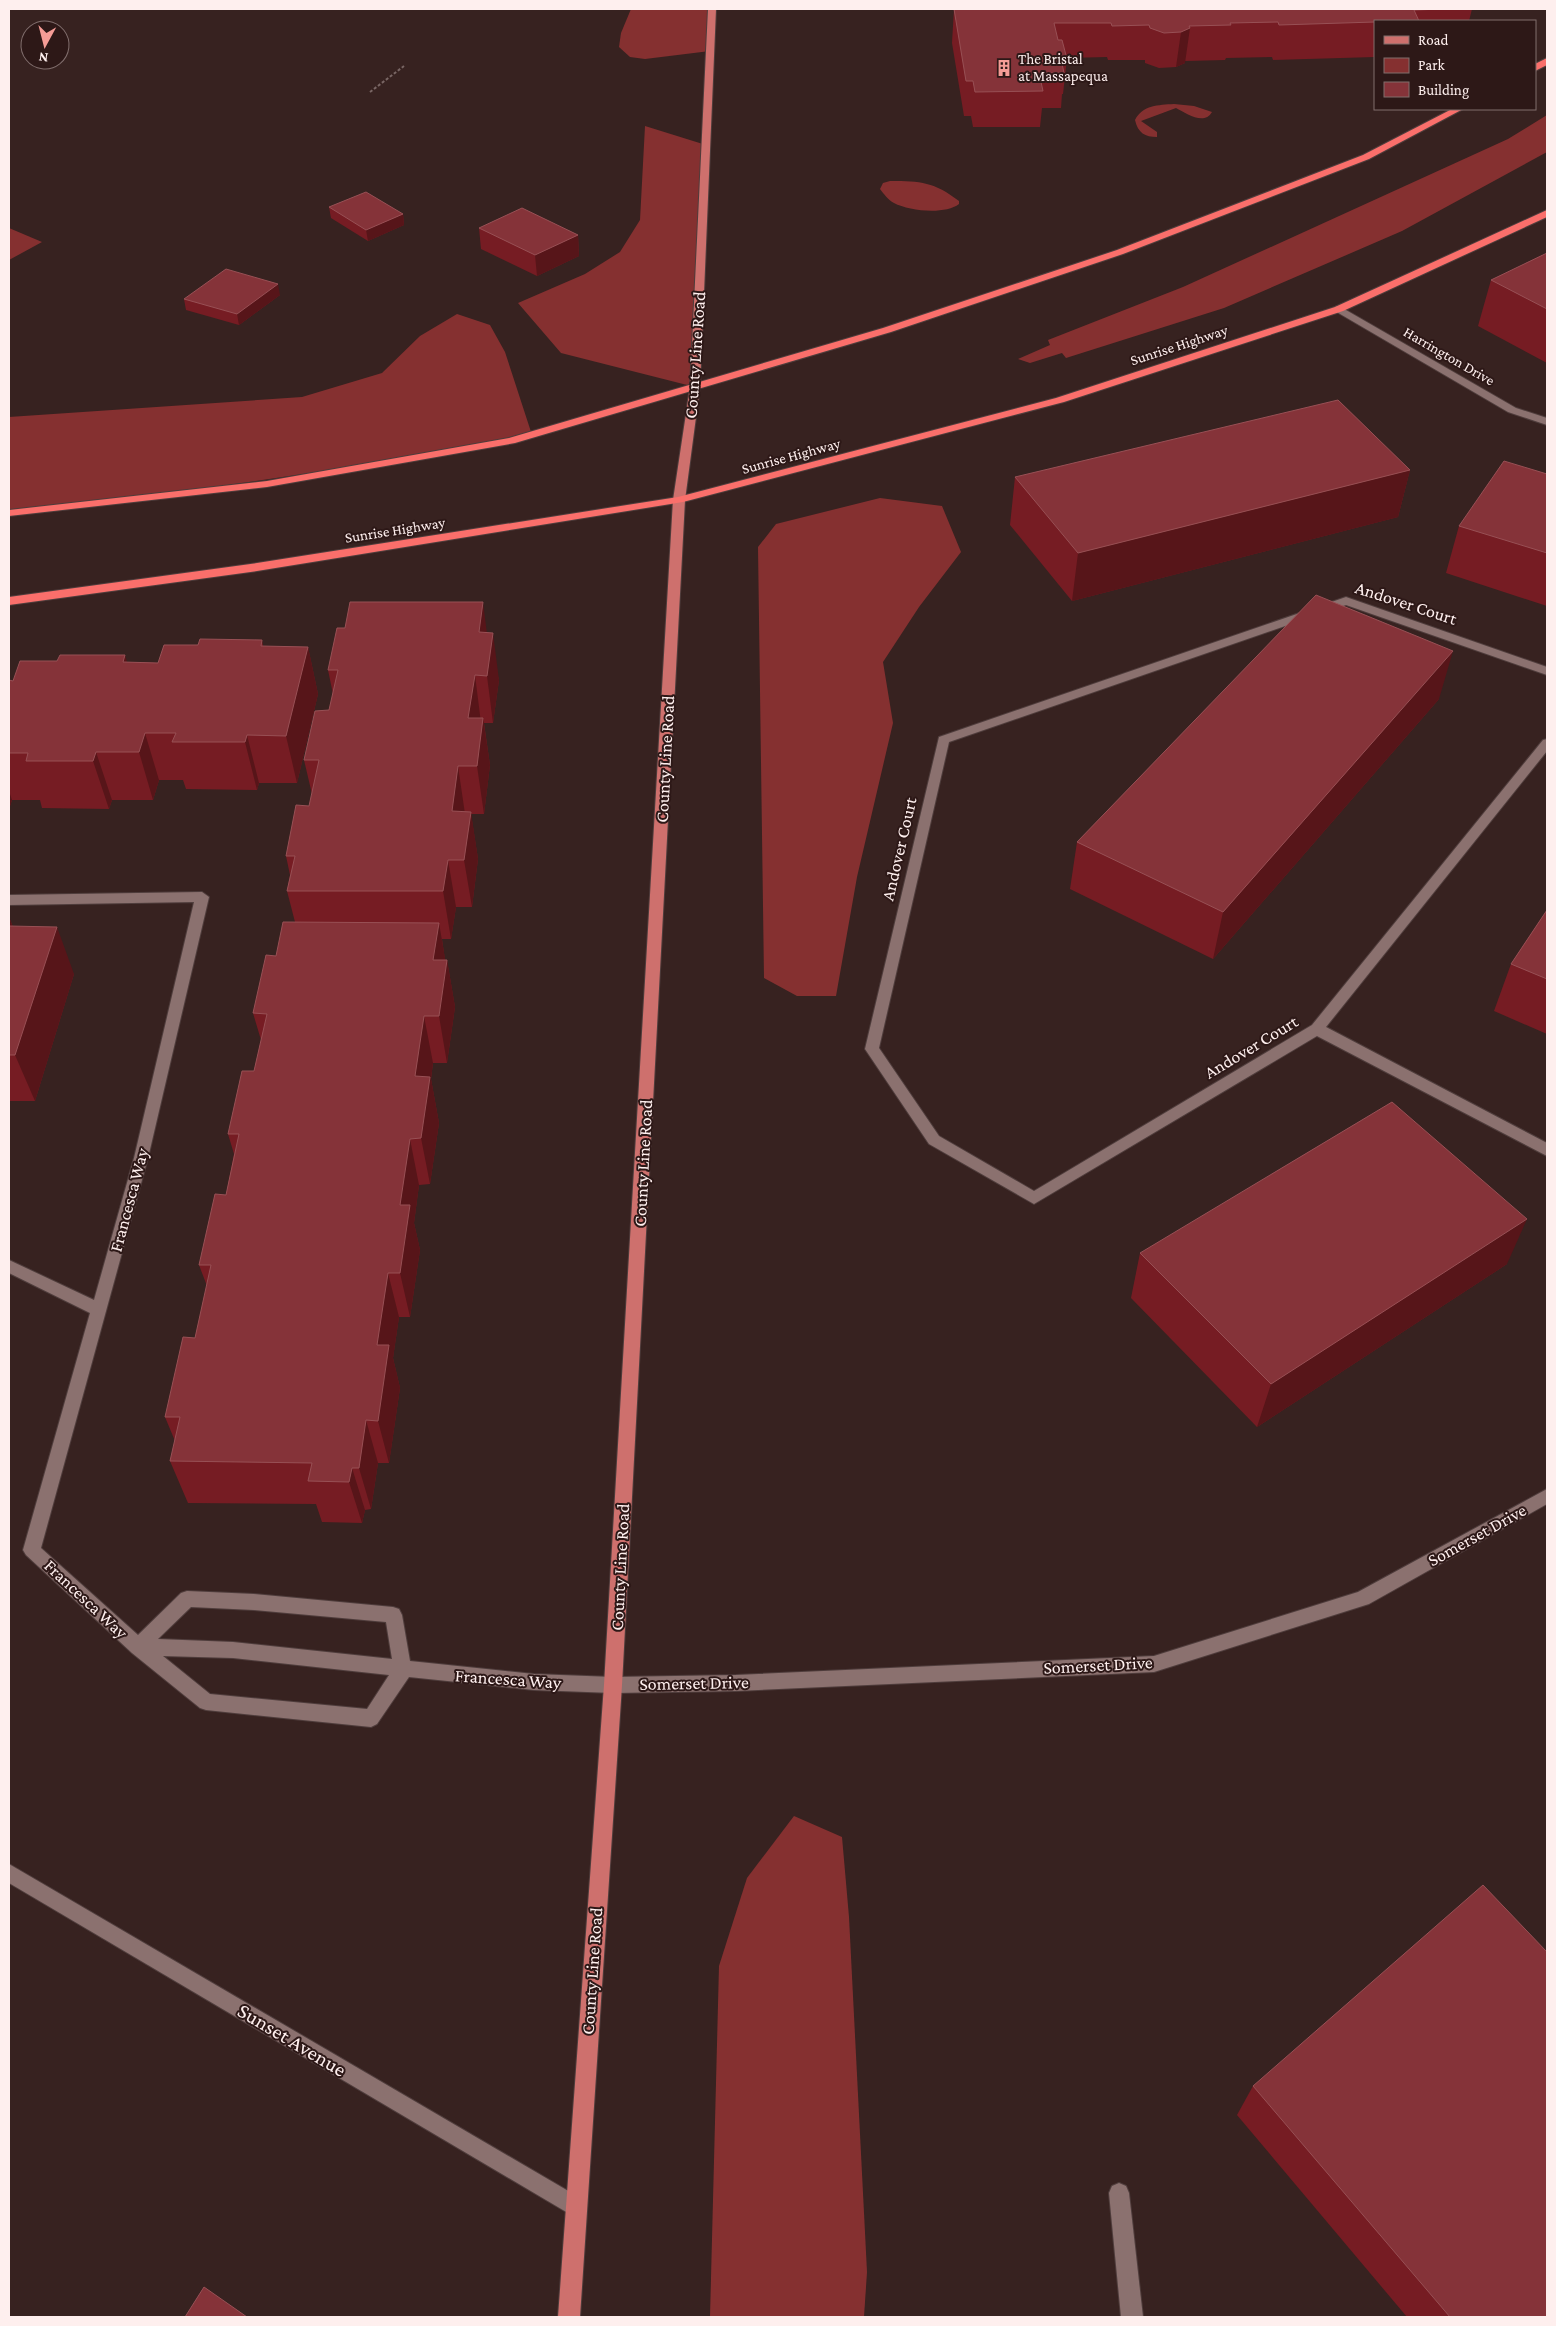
<svg xmlns="http://www.w3.org/2000/svg" width="1556" height="2326" viewBox="0 0 1556 2326" font-family="'Crimson Pro',serif">
<style>
.green{fill:#853030}
.lines{fill:none;stroke-linecap:round;stroke-linejoin:round}
.minor-casing{stroke:#4f3d3c;stroke-width:2}
.major-casing{stroke:#4f3d3c;stroke-width:2}
.highway-casing{stroke:#4f3d3c;stroke-width:2}
.path{stroke:#796664;stroke-width:2;stroke-dasharray:3 2;stroke-linecap:butt}
.minor{fill:#8b716f;fill-rule:evenodd}
.major{fill:#ce706d;fill-rule:evenodd}
.highway{fill:#fa6f6b;fill-rule:evenodd}
.wall{fill:#761c23}
.shaded-wall{fill:#571519}
.building{fill:#853339;stroke:#985055}
.labels{text-anchor:middle;dominant-baseline:central;stroke-width:4;stroke-linejoin:round;paint-order:stroke}
.far-poi-label{font-size:15px;fill:#feefee;stroke:#2d1817;text-anchor:start}
.far-street-label{font-size:15px;fill:#feefee;stroke:#2d1817}
.street-label{font-size:18px;fill:#feefee;stroke:#2d1817}
.near-street-label{font-size:21px;fill:#feefee;stroke:#2d1817}
</style>
<rect width="100%" height="100%" fill="#372220"/>
<g class="green">
<polygon points="631,9 712,9 710,51 645,59 630,57 619,47 621,33"/>
<path d="M1174,104L1194,106L1212,112C1204,126 1186,113 1176,108L1141,121L1157,132V137C1145,137 1138,133 1135,120C1143,105 1158,105 1174,104Z"/>
<polygon points="1547,115 1547,152 1402,231 1224,308 1066,358 1062,353 1030,363 1018,359 1050,345 1048,340 1183,287 1508,139"/>
<polygon points="645,126 706,145 695,387 561,353 518,303 585,274 620,252 640,220"/>
<path d="M890,181C921,181 934,182 959,201V204C945,215 909,211 894,203C888,200 884,194 880,189L883,183Z"/>
<polygon points="9,228 42,242 9,260"/>
<path d="M457,314L490,325L505,352L532,435C359,468 184,493 9,512V417L302,397L382,373L420,336Z"/>
<polygon points="880,498 942,506 961,552 919,607 883,662 893,723 857,877 836,996 797,996 764,978 758,547 776,524"/>
<polygon points="794,1816 842,1837 849,1917 867,2272 864,2317 710,2317 719,1966 747,1878"/>
</g>
<g class="lines">
<g class="minor-casing">
<g id="minor">
<polygon points="1339,306 1516,408 1547,418 1547,425 1508,412 1335,311 1335,307"/>
<polygon points="1346,597 1547,667 1547,675 1346,605 949,742 879,1048 939,1136 1034,1191 1312,1025 1543,740 1547,739 1547,751 1326,1027 1547,1143 1547,1156 1317,1036 1034,1204 929,1144 865,1049 939,737"/>
<path d="M202,892L209,897L148,1158L41,1548L138,1635L181,1593L187,1591L254,1594L393,1607L399,1609L402,1615L410,1661L534,1674L613,1677L736,1675L1154,1656L1358,1592L1547,1489V1504L1369,1604L1154,1672L736,1691L613,1693L534,1690L409,1677L377,1724L371,1727L206,1710L200,1708L132,1653L26,1555L23,1550L90,1313L9,1273V1260L94,1300L134,1158L194,902L9,905V895ZM191,1607L254,1610L386,1622L392,1659L233,1642L158,1639ZM163,1656L233,1658L389,1675L367,1709L210,1694Z"/>
<polygon points="9,1864 582,2199 585,2206 582,2213 575,2216 568,2213 9,1883"/>
<polygon points="1119,2183 1126,2186 1129,2193 1143,2317 1121,2317 1109,2193 1112,2186"/>
</g>
</g>
<g class="major-casing">
<polygon id="major" points="708,9 716,9 700,387 685,500 622,1685 580,2317 558,2317 604,1685 673,500 690,387"/>
</g>
<g class="highway-casing">
<g id="highway">
<polygon points="1547,58 1547,65 1535,71 1535,64"/>
<polygon points="1452,109 1463,109 1369,159 1123,254 891,332 515,443 267,487 9,516 9,510 267,481 509,438 883,328 1117,250 1363,155"/>
<polygon points="1547,210 1547,217 1343,311 1064,402 683,502 257,571 9,605 9,597 257,563 678,497 1056,398 1335,307"/>
</g>
</g>
<polyline class="path" points="370,92 404,66"/>
<use href="#minor" class="minor"/>
<use href="#major" class="major"/>
<use href="#highway" class="highway"/>
</g>
<g class="wall">
<polygon points="954,9 1472,9 1469,21 1375,21 1375,57 1273,60 1272,57 1226,58 1225,60 1185,61 1185,63 1176,67 1159,68 1145,63 1145,60 1108,60 1107,57 1067,58 1063,94 1062,94 1061,108 1042,108 1040,127 973,127 971,116 964,116 952,43"/>
<polygon points="329,207 403,214 404,225 368,241 331,218"/>
<polygon points="479,228 578,235 579,256 537,276 481,249"/>
<polygon points="1547,253 1547,363 1478,326 1491,280"/>
<polygon points="280,295 239,325 186,310 184,299"/>
<polygon points="1410,470 1398,517 1072,601 1010,525 1015,477"/>
<polygon points="1547,474 1547,606 1446,573 1459,526"/>
<polygon points="487,633 499,680 493,723 484,723 490,765 484,814 471,814 478,859 472,907 456,907 451,939 442,939 445,960 447,960 455,1007 447,1063 433,1063 431,1079 439,1123 430,1184 419,1185 414,1223 420,1250 410,1317 399,1317 393,1358 400,1388 389,1463 378,1463 371,1509 365,1510 362,1523 322,1522 316,1504 188,1503 170,1461 175,1441 165,1417 195,1338 207,1286 199,1265 226,1195 234,1154 228,1134 254,1071 261,1040 253,1013 276,956 295,922 287,891 290,875 286,856 309,806 312,794 304,760 329,710 333,694 328,670"/>
<polygon points="262,640 263,646 308,647 318,694 297,783 259,783 257,790 186,789 183,780 159,780 153,800 112,800 109,809 42,808 40,800 12,800 9,809 9,680 13,681 127,662 158,663 198,645"/>
<polygon points="1439,699 1213,959 1070,889 1077,842"/>
<polygon points="1547,910 1547,1034 1494,1011 1511,964"/>
<polygon points="9,917 13,927 74,974 35,1101 9,1101"/>
<polygon points="1140,1253 1507,1264 1257,1427 1131,1298"/>
<polygon points="1253,2086 1547,2317 1407,2317 1237,2115"/>
</g>
<g class="shaded-wall">
<polygon points="1190,28 1185,63 1176,67 1181,32"/>
<polygon points="403,214 404,225 368,241 366,230"/>
<polygon points="578,235 579,256 537,276 535,255"/>
<polygon points="278,284 280,295 239,325 237,314"/>
<polygon points="1410,470 1398,517 1072,601 1078,553"/>
<polygon points="483,602 489,650 479,632"/>
<polygon points="493,633 499,680 493,723 487,676"/>
<polygon points="308,647 318,694 297,783 286,736"/>
<polygon points="1453,651 1439,699 1213,959 1223,912"/>
<polygon points="125,655 139,703 123,662"/>
<polygon points="475,675 481,723 468,718"/>
<polygon points="483,718 490,765 484,814 477,766"/>
<polygon points="145,733 159,780 153,800 139,752"/>
<polygon points="247,735 259,783 257,790 245,742"/>
<polygon points="96,752 112,800 109,809 93,761"/>
<polygon points="458,766 465,814 452,811"/>
<polygon points="9,791 12,800 9,809"/>
<polygon points="471,812 478,859 472,907 464,860"/>
<polygon points="448,860 456,907 451,939 443,891"/>
<polygon points="9,917 26,961 9,942"/>
<polygon points="439,923 446,964 447,960 455,1007 447,1063 439,1016 433,960"/>
<polygon points="57,927 74,974 35,1101 15,1055"/>
<polygon points="424,1016 433,1063 431,1079 439,1123 430,1184 421,1138 415,1076"/>
<polygon points="410,1139 419,1185 414,1223 420,1250 410,1317 400,1273 400,1205"/>
<polygon points="1527,1219 1507,1264 1257,1427 1271,1384"/>
<polygon points="388,1273 399,1317 393,1358 400,1388 389,1463 378,1421 377,1345"/>
<polygon points="366,1420 378,1463 371,1509 359,1468"/>
<polygon points="352,1468 365,1510 362,1523 349,1482"/>
</g>
<g class="building">
<polygon points="954,9 1443,9 1414,10 1419,21 1375,21 1375,22 1279,25 1278,22 1230,23 1231,25 1189,26 1190,28 1181,32 1164,33 1150,28 1149,25 1112,26 1111,23 1054,23 1058,40 1062,40 1067,59 1061,59 1064,73 1039,73 1043,91 975,92 973,81 966,81"/>
<polygon points="366,192 403,214 366,230 329,207"/>
<polygon points="522,208 578,235 535,255 479,228"/>
<polygon points="1547,253 1547,309 1491,280"/>
<polygon points="226,269 278,284 237,314 184,299"/>
<polygon points="1338,400 1410,470 1078,553 1015,477"/>
<polygon points="1504,461 1547,474 1547,553 1459,526"/>
<polygon points="1316,595 1453,651 1223,912 1077,842"/>
<polygon points="350,602 483,602 479,632 493,633 487,676 475,675 468,718 483,718 477,766 458,766 452,811 471,812 464,860 448,860 443,891 287,891 295,856 286,856 296,805 309,806 319,760 304,760 315,711 329,710 338,670 328,670 337,628 345,628"/>
<polygon points="200,639 262,640 261,646 308,647 286,736 247,735 245,742 172,742 176,733 145,733 139,752 96,752 93,761 26,761 28,753 9,753 9,680 13,681 20,661 57,661 60,655 125,655 123,662 158,663 164,645 198,645"/>
<polygon points="1547,910 1547,979 1511,964"/>
<polygon points="283,922 439,923 433,960 447,960 439,1016 424,1016 415,1076 430,1077 421,1138 410,1139 400,1205 410,1205 400,1273 388,1273 377,1345 389,1345 378,1421 366,1420 359,1468 352,1468 349,1482 308,1481 312,1463 170,1461 180,1417 165,1417 183,1337 195,1338 211,1265 199,1265 215,1194 226,1195 239,1134 228,1134 242,1071 254,1071 267,1014 253,1013 266,955 276,956"/>
<polygon points="9,926 57,927 15,1055 9,1055"/>
<polygon points="1392,1102 1527,1219 1271,1384 1140,1253"/>
<polygon points="1483,1885 1547,1952 1547,2317 1450,2317 1253,2086"/>
<polygon points="204,2287 247,2317 185,2317"/>
</g>
<defs>
<g id="building-bare" transform="scale(1.35)"><path d="M-4-6H4V6H1V3H-1V6H-4ZM-2.5-4.3h1.7v1.8h-1.7ZM.8-4.3h1.7v1.8H.8ZM-2.5-1h1.7V.8h-1.7ZM.8-1h1.7V.8H.8Z" fill="#f59c96" stroke="#2d1817" stroke-width="2.5" paint-order="stroke"/></g>
</defs>
<g fill-rule="evenodd">
<use href="#building-bare" x="1004" y="68"/>
</g>
<g class="labels">
<g class="far-poi-label">
<text x="1018" y="59">The Bristal<tspan x="1018" dy="17">at Massapequa</tspan></text>
</g>
<g class="far-street-label">
<text transform="translate(1179 345) rotate(-18)">Sunrise Highway</text>
<text transform="translate(1449 356) rotate(30)">Harrington Drive</text>
<text transform="translate(791 456) rotate(-15)">Sunrise Highway</text>
<text transform="translate(395 530) rotate(-9)">Sunrise Highway</text>
</g>
<g class="street-label">
<text transform="translate(695 355) rotate(-86)">County Line Road</text>
<text transform="translate(1406 603) rotate(18)">Andover Court</text>
<text transform="translate(665 759) rotate(-87)">County Line Road</text>
<text transform="translate(899 849) rotate(-77)">Andover Court</text>
<text transform="translate(1251 1047) rotate(-31)">Andover Court</text>
<text transform="translate(643 1163) rotate(-87)">County Line Road</text>
<text transform="translate(129 1200) rotate(-75)">Francesca Way</text>
<text transform="translate(1477 1535) rotate(-29)">Somerset Drive</text>
<text transform="translate(620 1567) rotate(-87)">County Line Road</text>
<text transform="translate(86 1599) rotate(43)">Francesca Way</text>
<text transform="translate(1098 1665) rotate(-3)">Somerset Drive</text>
<text transform="translate(508 1679) rotate(4)">Francesca Way</text>
<text transform="translate(694 1683) rotate(-1)">Somerset Drive</text>
<text transform="translate(592 1971) rotate(-86)">County Line Road</text>
</g>
<g class="near-street-label">
<text transform="translate(292 2040) rotate(31)">Sunset Avenue</text>
</g>
</g>
<rect width="1556" height="2326" fill="none" stroke="#feefee" stroke-width="20"/>
<rect x="1374" y="20" width="162" height="90" fill="#2d1817" stroke="#816e6d"/>
<rect x="1384" y="36" width="25" height="8" fill="#ce706d" stroke="#816e6d"/>
<text x="1418" y="45" font-size="15" fill="#feefee">Road</text>
<rect x="1384" y="58" width="25" height="15" fill="#853030" stroke="#816e6d"/>
<text x="1418" y="70" font-size="15" fill="#feefee">Park</text>
<rect x="1384" y="82" width="25" height="15" fill="#853339" stroke="#816e6d"/>
<text x="1418" y="95" font-size="15" fill="#feefee">Building</text>
<g transform="translate(45 45) rotate(187)"><circle r="24" fill="#2d1817" stroke="#816e6d"/>
<path d="M0-4L9 19L0 12L-9 19Z" fill="#f59c96"/>
<text y="-8" font-size="14" font-weight="bold" text-anchor="middle" fill="#feefee">N</text>
</g>
</svg>
